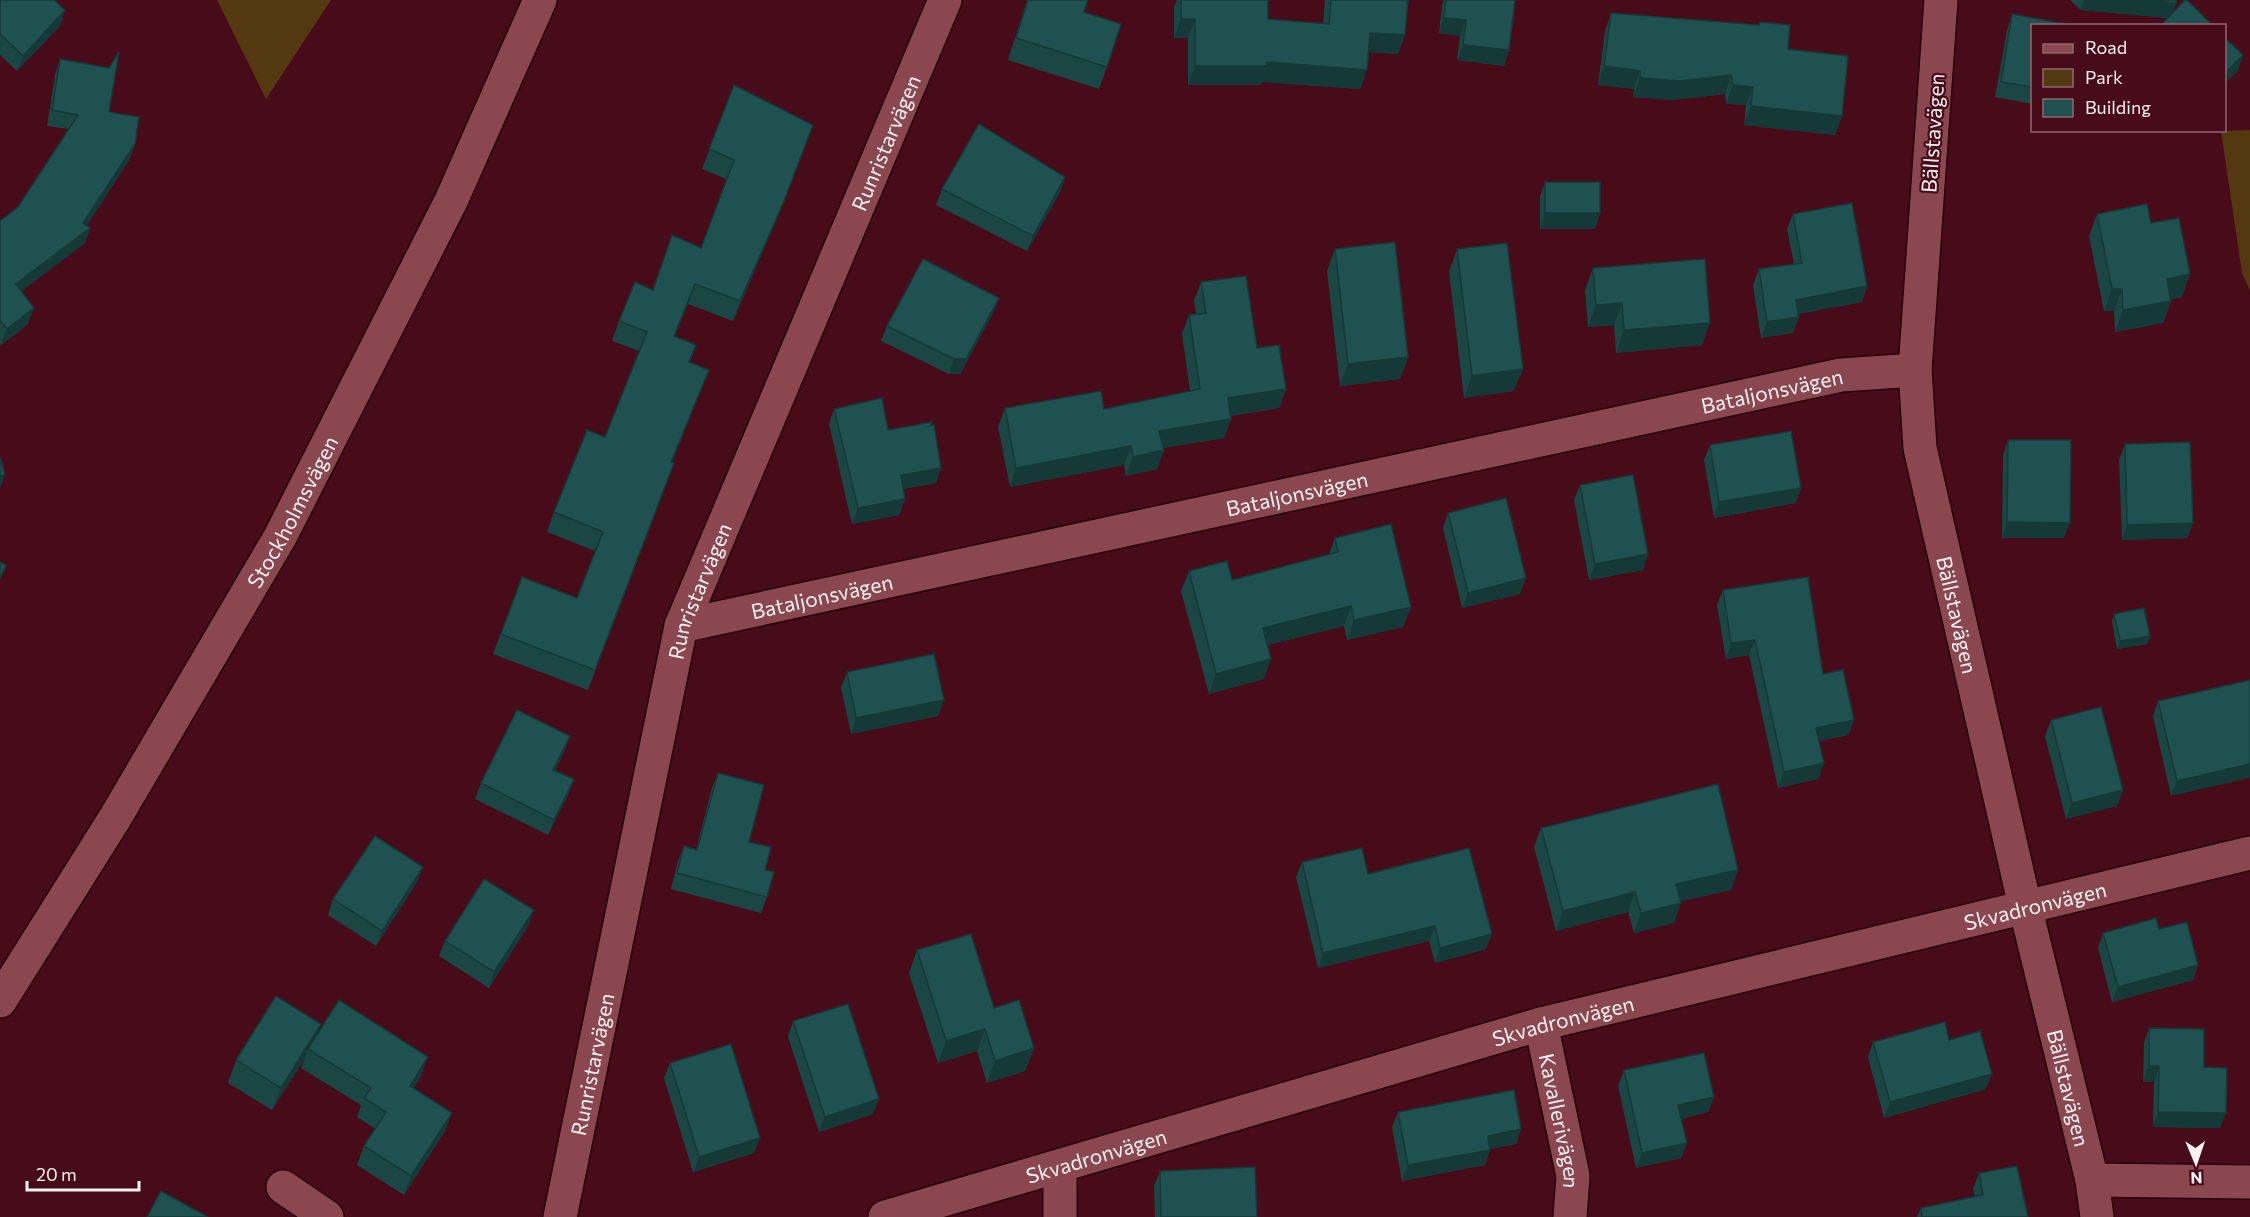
<svg xmlns="http://www.w3.org/2000/svg" width="2250" height="1217" viewBox="0 0 2250 1217" font-family="Commissioner,sans-serif">
<style>
.green{fill:#543810}
.lines{fill:none;stroke-linecap:round;stroke-linejoin:round}
.minor-casing{stroke:#270007;stroke-width:36}
.tertiary-casing{stroke:#270007;stroke-width:36}
.secondary-casing{stroke:#270007;stroke-width:36}
.minor{stroke:#8a4750;stroke-width:33}
.tertiary{stroke:#8a4750;stroke-width:33}
.secondary{stroke:#8a4750;stroke-width:33}
.wall{fill:#1a4644}
.shaded-wall{fill:#153937}
.building{fill:#1e514f;stroke:#153937;stroke-width:1.5}
.labels{text-anchor:middle;dominant-baseline:central;stroke-width:4.5;stroke-linejoin:round;paint-order:stroke}
.street-label{font-size:21px;fill:#faf2f2;stroke:#480b1a}
</style>
<rect width="100%" height="100%" fill="#480b1a"/>
<g class="green">
<polygon points="217,0 331,0 266,99"/>
<polygon points="2250,130 2250,291 2242,273 2221,131"/>
</g>
<g class="lines">
<g class="minor-casing">
<g id="minor">
<path id="s1" d="M681,626L1841,375L1915,370"/>
<path id="s2" d="M1541,1024L1573,1176L1570,1217"/>
<polyline points="1060,1166 1060,1217"/>
<polyline points="2092,1180 2250,1182"/>
<polyline points="283,1187 327,1217"/>
<path id="s3" d="M560,1217L681,626L945,0"/>
<path id="s4" d="M885,1217L1541,1024L2250,853"/>
</g>
</g>
<g class="tertiary-casing">
<g id="tertiary">
<path id="s5" d="M1941,0L1915,370L1920,448L2025,906L2092,1180L2097,1217"/>
</g>
</g>
<g class="secondary-casing">
<g id="secondary">
<path id="s6" d="M0,1001L115,818L280,537L451,201L540,0"/>
</g>
</g>
<use href="#minor" class="minor"/>
<use href="#tertiary" class="tertiary"/>
<use href="#secondary" class="secondary"/>
</g>
<g class="wall">
<polygon points="0,0 65,10 60,26 17,71 0,55"/>
<polygon points="1027,0 1084,12 1107,67 1099,89 1008,60"/>
<polygon points="1177,0 1268,0 1268,19 1323,24 1325,0 1408,0 1398,54 1369,52 1367,70 1360,89 1262,82 1260,85 1188,85 1188,38 1174,38 1174,7"/>
<polygon points="1444,0 1515,0 1509,50 1504,66 1457,60 1460,36 1439,33 1442,5"/>
<polygon points="2070,0 2177,0 2173,12 2167,18 2081,10"/>
<polygon points="1611,13 1758,25 1760,22 1788,49 1842,116 1835,135 1744,125 1746,105 1726,104 1725,94 1673,100 1633,97 1634,89 1598,85 1605,31"/>
<polygon points="2012,14 2032,26 2032,104 1995,97 2007,30"/>
<polygon points="60,59 109,112 135,144 129,160 87,225 90,228 85,243 21,291 28,324 1,345 0,343 0,221 18,207 69,129 47,126 55,75"/>
<polygon points="734,85 806,144 776,221 733,321 688,304 675,336 696,345 690,363 709,370 672,462 667,483 588,690 493,654 522,577 577,598 595,551 547,532 554,512 605,437 639,351 612,341 619,321 653,290 701,248 726,179 702,169"/>
<polygon points="1065,177 1060,192 1027,251 936,205 942,189"/>
<polygon points="1545,182 1600,213 1595,229 1540,229 1540,197"/>
<polygon points="1793,214 1867,286 1862,302 1798,314 1799,317 1793,333 1761,338 1753,285 1759,269 1794,264 1787,229"/>
<polygon points="2097,214 2151,223 2182,297 2171,299 2171,301 2163,323 2115,332 2114,311 2104,311 2089,236"/>
<polygon points="1335,249 1408,357 1400,379 1340,386 1327,271"/>
<polygon points="1457,249 1514,391 1464,398 1449,272"/>
<polygon points="1593,268 1702,345 1616,353 1614,325 1588,327 1585,290"/>
<polygon points="1201,282 1257,348 1286,389 1279,408 1230,416 1231,419 1224,438 1163,448 1164,450 1157,469 1126,476 1124,465 1010,487 998,427 1005,408 1104,409 1190,391 1182,334 1189,315 1196,314 1194,301"/>
<polygon points="999,298 993,313 960,374 949,374 881,341 887,326"/>
<polygon points="834,409 888,430 931,426 941,468 936,483 903,489 905,499 899,515 852,524 829,424"/>
<polygon points="2008,440 2064,538 2002,538 2003,456"/>
<polygon points="2125,444 2193,523 2187,538 2122,540 2119,460"/>
<polygon points="1710,445 1796,503 1714,518 1704,460"/>
<polygon points="1580,485 1648,554 1643,570 1589,580 1574,500"/>
<polygon points="1448,513 1520,594 1462,608 1443,528"/>
<polygon points="1335,538 1411,607 1403,627 1347,640 1344,626 1267,645 1264,679 1209,694 1181,591 1189,571 1232,580 1329,554"/>
<polygon points="1723,590 1823,674 1854,720 1848,735 1819,741 1824,763 1818,779 1778,788 1749,655 1726,659 1717,605"/>
<polygon points="2114,614 2150,636 2147,644 2117,649 2112,622"/>
<polygon points="847,672 938,716 851,734 841,688"/>
<polygon points="2250,680 2171,796 2153,716 2158,701"/>
<polygon points="2051,720 2123,790 2117,806 2066,819 2045,736"/>
<polygon points="570,736 564,752 555,770 574,779 568,795 548,835 475,799 481,783"/>
<polygon points="718,773 749,842 767,897 761,913 671,889 678,861 684,846 696,849 712,788"/>
<polygon points="1541,828 1731,890 1681,901 1674,923 1634,933 1628,912 1556,931 1534,847"/>
<polygon points="1302,862 1368,874 1486,949 1435,963 1429,941 1318,968 1296,877"/>
<polygon points="417,882 376,946 328,915 333,899"/>
<polygon points="528,926 489,988 439,956 445,941"/>
<polygon points="2159,929 2198,965 2193,980 2112,1002 2098,948 2103,933"/>
<polygon points="917,950 994,1008 1034,1048 1025,1071 987,1083 977,1051 938,1063 909,973"/>
<polygon points="793,1021 873,1114 819,1132 788,1037"/>
<polygon points="321,1024 315,1038 421,1076 414,1088 452,1113 445,1131 404,1195 357,1165 364,1146 376,1129 357,1117 361,1105 301,1068 305,1058 272,1110 228,1083 236,1060"/>
<polygon points="2149,1028 2204,1067 2220,1128 2153,1127 2154,1082 2143,1082 2144,1043"/>
<polygon points="1949,1040 1986,1089 1884,1118 1868,1057 1873,1042"/>
<polygon points="670,1063 760,1138 754,1153 693,1172 664,1078"/>
<polygon points="1624,1070 1714,1097 1708,1112 1681,1119 1687,1143 1681,1158 1636,1168 1618,1086"/>
<polygon points="1398,1112 1521,1129 1516,1144 1490,1149 1485,1165 1402,1181 1392,1127"/>
<polygon points="1160,1171 1257,1217 1155,1217 1154,1186"/>
<polygon points="1979,1173 2028,1217 1917,1217 1921,1208 1975,1196 1973,1189"/>
</g>
<g class="shaded-wall">
<polygon points="2084,0 2145,0 2176,3 2171,18 2081,10"/>
<polygon points="65,10 60,26 17,71 23,56"/>
<polygon points="1444,18 1466,20 1460,36 1439,33"/>
<polygon points="1181,19 1195,19 1188,38 1174,38"/>
<polygon points="1370,33 1405,35 1398,54 1363,52"/>
<polygon points="1463,45 1509,50 1504,66 1457,60"/>
<polygon points="2243,55 2238,71 2224,84 2224,74"/>
<polygon points="1267,62 1367,70 1360,89 1262,82 1260,85 1188,85 1195,66"/>
<polygon points="1604,66 1640,71 1634,89 1598,85"/>
<polygon points="1731,75 1725,94 1673,100 1633,97 1640,78"/>
<polygon points="1733,85 1753,87 1746,105 1726,104"/>
<polygon points="1751,106 1842,116 1835,135 1744,125"/>
<polygon points="813,125 776,221 733,321 740,301"/>
<polygon points="135,144 129,160 80,236 90,228 85,243 10,300 16,284 83,223"/>
<polygon points="1065,177 1060,192 1027,251 1033,236"/>
<polygon points="1545,213 1600,213 1595,229 1540,229"/>
<polygon points="2190,274 2182,297 2159,301 2167,279"/>
<polygon points="695,284 688,304 667,356 674,336"/>
<polygon points="1867,286 1862,302 1791,315 1796,300"/>
<polygon points="2112,289 2122,289 2114,311 2104,311"/>
<polygon points="999,298 993,313 960,374 949,374 954,359"/>
<polygon points="2171,301 2163,323 2115,332 2123,310"/>
<polygon points="1622,303 1614,325 1588,327 1596,305"/>
<polygon points="34,308 28,324 1,345 7,329"/>
<polygon points="1799,317 1793,333 1761,338 1767,322"/>
<polygon points="1710,323 1702,345 1616,353 1624,330"/>
<polygon points="1408,357 1400,379 1340,386 1348,364"/>
<polygon points="1523,369 1514,391 1464,398 1472,376"/>
<polygon points="709,370 701,390 664,482 671,462"/>
<polygon points="1286,389 1279,408 1221,417 1228,398"/>
<polygon points="1231,419 1224,438 1152,449 1159,431"/>
<polygon points="1131,446 1124,465 1010,487 1016,468"/>
<polygon points="1164,450 1157,469 1126,476 1133,457"/>
<polygon points="941,468 936,483 895,490 901,475"/>
<polygon points="5,475 0,488 0,476"/>
<polygon points="1801,488 1796,503 1714,518 1719,502"/>
<polygon points="905,499 899,515 852,524 858,508"/>
<polygon points="2007,522 2070,523 2064,538 2002,538"/>
<polygon points="2193,523 2187,538 2122,540 2127,525"/>
<polygon points="1648,554 1643,570 1589,580 1595,564"/>
<polygon points="1526,578 1520,594 1462,608 1468,593"/>
<polygon points="1351,606 1344,626 1255,648 1263,628"/>
<polygon points="1411,607 1403,627 1347,640 1354,620"/>
<polygon points="2150,636 2147,644 2117,649 2120,641"/>
<polygon points="1755,640 1749,655 1726,659 1731,643"/>
<polygon points="1271,659 1264,679 1209,694 1216,674"/>
<polygon points="944,700 938,716 851,734 856,718"/>
<polygon points="1854,720 1848,735 1810,743 1816,728"/>
<polygon points="570,736 564,752 548,785 553,770"/>
<polygon points="1824,763 1818,779 1778,788 1784,772"/>
<polygon points="2250,764 2250,778 2171,796 2177,781"/>
<polygon points="574,779 568,795 548,835 554,820"/>
<polygon points="2123,790 2117,806 2066,819 2072,803"/>
<polygon points="423,867 417,882 376,946 382,931"/>
<polygon points="1738,870 1731,890 1669,904 1676,884"/>
<polygon points="1635,892 1628,912 1556,931 1563,911"/>
<polygon points="1681,903 1674,923 1634,933 1641,913"/>
<polygon points="534,910 528,926 489,988 494,972"/>
<polygon points="1435,926 1429,941 1318,968 1323,953"/>
<polygon points="1492,934 1486,949 1435,963 1440,948"/>
<polygon points="2198,965 2193,980 2112,1002 2118,987"/>
<polygon points="321,1024 312,1046 308,1049 305,1058 272,1110 281,1088"/>
<polygon points="985,1029 977,1051 938,1063 946,1041"/>
<polygon points="1034,1048 1025,1071 987,1083 995,1061"/>
<polygon points="428,1057 421,1076 403,1105 410,1086"/>
<polygon points="2149,1066 2159,1066 2154,1082 2143,1082"/>
<polygon points="1992,1074 1986,1089 1884,1118 1890,1102"/>
<polygon points="1714,1097 1708,1112 1673,1121 1678,1105"/>
<polygon points="879,1099 873,1114 819,1132 825,1117"/>
<polygon points="2158,1112 2226,1113 2220,1128 2153,1127"/>
<polygon points="452,1113 445,1131 404,1195 411,1176"/>
<polygon points="1521,1129 1516,1144 1482,1151 1488,1136"/>
<polygon points="760,1138 754,1153 693,1172 699,1157"/>
<polygon points="1687,1143 1681,1158 1636,1168 1642,1153"/>
<polygon points="1490,1150 1485,1165 1402,1181 1408,1165"/>
</g>
<g class="building">
<polygon points="0,0 54,0 65,10 23,56 0,34"/>
<polygon points="1028,0 1088,0 1084,12 1121,24 1107,67 1016,38"/>
<polygon points="1181,0 1268,0 1268,19 1329,24 1331,0 1408,0 1405,35 1370,33 1367,70 1267,62 1267,66 1195,66 1195,19 1181,19"/>
<polygon points="1446,0 1515,0 1509,50 1463,45 1466,20 1444,18"/>
<polygon points="2145,0 2177,0 2176,3"/>
<polygon points="2185,0 2187,0 2213,26 2160,26"/>
<polygon points="1611,13 1759,25 1760,22 1790,25 1788,49 1848,56 1842,116 1751,106 1753,87 1733,85 1731,75 1680,81 1640,78 1640,71 1604,66"/>
<polygon points="2012,14 2077,26 2032,26 2032,87 2001,82"/>
<polygon points="2224,37 2243,55 2224,74"/>
<polygon points="119,52 109,112 139,117 135,144 83,223 90,228 16,284 34,308 7,329 0,321 0,221 18,207 78,115 52,110 60,59 109,68"/>
<polygon points="734,85 813,125 784,201 740,301 695,284 674,336 696,345 689,362 709,370 671,462 674,463 595,670 501,634 522,577 577,598 603,532 554,512 587,430 605,437 647,332 619,321 635,282 653,290 672,235 701,248 734,160 709,149"/>
<polygon points="979,124 1065,177 1033,236 942,189"/>
<rect x="1545" y="182" width="55" height="31"/>
<polygon points="1852,203 1867,286 1796,300 1799,317 1767,322 1759,269 1802,263 1793,214"/>
<polygon points="2147,204 2151,223 2179,218 2190,274 2167,279 2171,301 2123,310 2122,289 2112,289 2097,214"/>
<polygon points="1395,242 1408,357 1348,364 1335,249"/>
<polygon points="1507,243 1523,369 1472,376 1457,249"/>
<polygon points="923,259 999,298 966,359 954,359 887,326"/>
<polygon points="1705,259 1710,323 1624,330 1622,303 1596,305 1593,268"/>
<polygon points="1246,276 1257,348 1279,345 1286,389 1228,398 1231,419 1159,431 1164,450 1133,457 1131,446 1016,468 1005,408 1101,391 1104,409 1200,389 1189,315 1206,313 1201,282"/>
<polygon points="882,398 888,430 932,422 930,426 934,425 941,468 901,475 905,499 858,508 834,409"/>
<polygon points="1791,431 1801,488 1719,502 1710,445"/>
<polygon points="2008,440 2071,440 2070,523 2007,522"/>
<polygon points="2190,442 2193,523 2127,525 2125,444"/>
<polygon points="0,457 5,475 0,476"/>
<polygon points="1633,475 1648,554 1595,564 1580,485"/>
<polygon points="1506,498 1526,578 1468,593 1448,513"/>
<polygon points="1391,524 1411,607 1354,620 1351,606 1263,628 1271,659 1216,674 1189,571 1227,561 1232,580 1338,552 1335,538"/>
<polygon points="0,562 6,565 0,579"/>
<polygon points="1808,577 1823,674 1843,670 1854,720 1816,728 1824,763 1784,772 1755,640 1731,643 1723,590"/>
<polygon points="2144,608 2150,636 2120,641 2114,614"/>
<polygon points="934,654 944,700 856,718 847,672"/>
<polygon points="2250,680 2250,764 2177,781 2158,701"/>
<polygon points="2101,707 2123,790 2072,803 2051,720"/>
<polygon points="517,710 570,736 553,770 574,779 554,820 481,783"/>
<polygon points="718,773 764,785 749,842 771,847 765,870 774,872 767,897 677,873 684,846 697,850"/>
<polygon points="1718,784 1738,870 1676,884 1681,903 1641,913 1635,892 1563,911 1541,828"/>
<polygon points="375,836 423,867 382,931 333,899"/>
<polygon points="1362,848 1368,874 1469,848 1492,934 1440,948 1435,926 1323,953 1302,862"/>
<polygon points="484,879 534,910 494,972 445,941"/>
<polygon points="2156,918 2159,929 2187,922 2198,965 2118,987 2103,933"/>
<polygon points="971,934 994,1008 1019,1000 1034,1048 995,1061 985,1029 946,1041 917,950"/>
<polygon points="276,996 321,1024 281,1088 236,1060"/>
<polygon points="339,1000 428,1057 410,1086 452,1113 411,1176 364,1146 386,1112 364,1098 371,1088 308,1049"/>
<polygon points="848,1004 879,1099 825,1117 793,1021"/>
<polygon points="1945,1022 1949,1040 1980,1031 1992,1074 1890,1102 1873,1042"/>
<polygon points="2149,1028 2204,1029 2204,1067 2227,1068 2226,1113 2158,1112 2159,1066 2149,1066"/>
<polygon points="731,1044 760,1138 699,1157 670,1063"/>
<polygon points="1704,1053 1714,1097 1678,1105 1687,1143 1642,1153 1624,1070"/>
<polygon points="1514,1090 1521,1129 1488,1136 1490,1150 1408,1165 1398,1112"/>
<polygon points="2017,1166 2028,1217 1922,1217 1921,1208 1983,1195 1979,1173"/>
<polygon points="1255,1167 1257,1217 1161,1217 1160,1171"/>
<polygon points="161,1191 208,1217 147,1217"/>
</g>
<g class="labels">
<g class="street-label">
<text transform="translate(1932 133) rotate(-86)">Bällstavägen</text>
<text stroke="none"><textPath href="#s3" startOffset="1128">Runristarvägen</textPath></text>
<text stroke="none"><textPath href="#s1" startOffset="1116">Bataljonsvägen</textPath></text>
<text stroke="none"><textPath href="#s1" startOffset="630">Bataljonsvägen</textPath></text>
<text stroke="none"><textPath href="#s6" startOffset="570">Stockholmsvägen</textPath></text>
<text stroke="none"><textPath href="#s3" startOffset="642">Runristarvägen</textPath></text>
<text stroke="none"><textPath href="#s1" startOffset="144">Bataljonsvägen</textPath></text>
<text stroke="none"><textPath href="#s5" startOffset="620">Bällstavägen</textPath></text>
<text stroke="none"><textPath href="#s4" startOffset="1192">Skvadronvägen</textPath></text>
<text stroke="none"><textPath href="#s4" startOffset="706">Skvadronvägen</textPath></text>
<text stroke="none"><textPath href="#s3" startOffset="156">Runristarvägen</textPath></text>
<text stroke="none"><textPath href="#s5" startOffset="1106">Bällstavägen</textPath></text>
<text stroke="none"><textPath href="#s2" startOffset="99">Kavallerivägen</textPath></text>
<text stroke="none"><textPath href="#s4" startOffset="220">Skvadronvägen</textPath></text>
</g>
</g>
<rect x="2031" y="24" width="195" height="108" fill="#480b1a" stroke="#8f6770" stroke-width="1.5"/>
<rect x="2043" y="44" width="30" height="9" fill="#8a4750" stroke="#8f6770" stroke-width="1.5"/>
<text x="2085" y="54" font-size="18" fill="#faf2f2">Road</text>
<rect x="2043" y="69" width="30" height="18" fill="#543810" stroke="#8f6770" stroke-width="1.5"/>
<text x="2085" y="84" font-size="18" fill="#faf2f2">Park</text>
<rect x="2043" y="99" width="30" height="18" fill="#1e514f" stroke="#8f6770" stroke-width="1.5"/>
<text x="2085" y="114" font-size="18" fill="#faf2f2">Building</text>
<g transform="translate(2196 1163) rotate(178)" stroke="#480b1a" stroke-width="4.5" paint-order="stroke">
<path d="M0-4.5L10 22L0 15L-10 22Z" fill="#faf2f2"/>
<text y="-9" font-size="16" font-weight="bold" text-anchor="middle" fill="#faf2f2">N</text>
</g>
<path d="M27 1181v9h112v-9" fill="none" stroke="#faf2f2" stroke-width="3"/>
<text x="36" y="1181" font-size="18" fill="#faf2f2" stroke="#480b1a" stroke-width="4.5" paint-order="stroke">20 m</text>
</svg>
